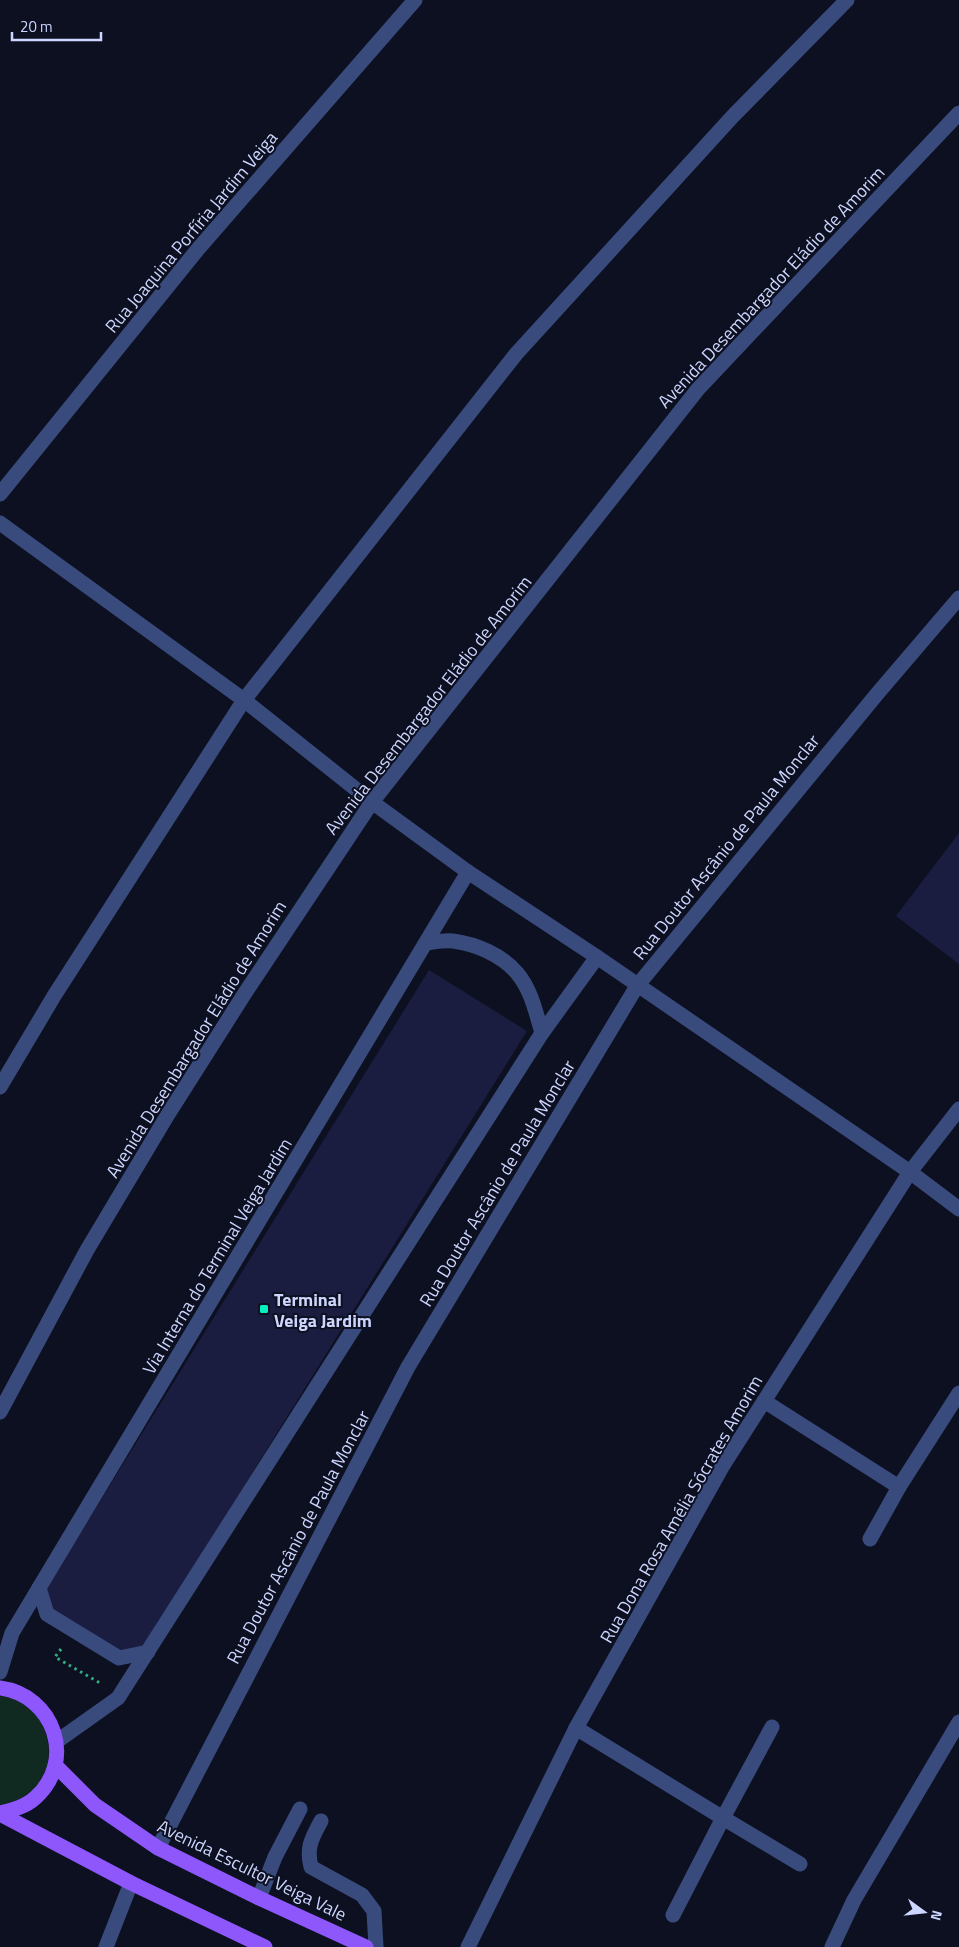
<svg xmlns="http://www.w3.org/2000/svg" width="959" height="1947" viewBox="0 0 959 1947" font-family="'Titillium Web',sans-serif">
<style>
.green{fill:#102921}
.building{fill:#1a1d40}
.lines{fill:none;stroke-linecap:round;stroke-linejoin:round}
.path{stroke:#31ae81;stroke-width:3;stroke-dasharray:2.5 4;stroke-linecap:butt}
.minor{stroke:#394b7d;stroke-width:15}
.major{stroke:#8d57fb;stroke-width:15}
.poi-dot{fill:#06f0c2;stroke:#0d1020;stroke-width:2}
.labels{text-anchor:middle;dominant-baseline:central;stroke-width:4;stroke-linejoin:round;paint-order:stroke}
.street-label{font-size:18px;fill:#cdd6fe;stroke:#0d1020}
.poi-label{font-size:18px;font-weight:bold;fill:#cdd6fe;stroke:#0d1020;text-anchor:start}
</style>
<rect width="100%" height="100%" fill="#0d1020"/>
<path class="green" d="M0,1696C42,1698 64,1754 37,1785C27,1797 15,1802 0,1805Z"/>
<g class="building">
<polygon points="959,833 959,964 896,916"/>
<polygon points="429,970 527,1031 134,1663 37,1603"/>
</g>
<g class="lines">
<polyline class="path" points="61,1649 55,1657 100,1683"/>
<g class="minor">
<polyline points="0,494 198,249 415,0"/>
<polyline points="0,523 244,700 372,802 468,872 597,957 910,1172 959,1209"/>
<path d="M426,943C434,942 444,940 453,941C476,944 502,955 517,973C531,989 536,1013 542,1033"/>
<polyline points="0,1087 54,996 244,700 516,354 733,116 847,0"/>
<polyline points="764,1401 899,1487 870,1539"/>
<polyline points="0,1412 87,1250 167,1116 245,993 372,802 698,389 959,113"/>
<polyline points="899,1487 959,1393"/>
<polyline points="39,1588 47,1614 119,1658 148,1652"/>
<polyline points="0,1672 12,1633 468,872"/>
<polyline points="772,1727 723,1818 800,1864"/>
<polyline points="576,1728 723,1818 673,1915"/>
<polyline points="56,1742 118,1698 542,1033 597,957"/>
<path d="M321,1821C312,1838 306,1847 311,1867L362,1895L374,1911L376,1947"/>
<polyline points="158,1848 408,1367 637,986 877,694 959,598"/>
<polyline points="259,1898 275,1857 300,1809"/>
<polyline points="106,1947 131,1883"/>
<polyline points="468,1947 576,1728 722,1467 910,1172 959,1109"/>
<polyline points="832,1947 854,1900 959,1722"/>
</g>
<g class="major">
<path d="M0,1688C54,1695 77,1761 35,1798C25,1807 12,1810 0,1813"/>
<polyline points="55,1765 95,1805 158,1848 259,1898 366,1947"/>
<polyline points="0,1814 131,1883 265,1947"/>
</g>
</g>
<rect class="poi-dot" x="259" y="1304" width="10" height="10" rx="2.5"/>
<g class="labels">
<g class="street-label">
<text transform="translate(191 232) rotate(-50)">Rua Joaquina Porfíria Jardim Veiga</text>
<text transform="translate(771 287) rotate(-47)">Avenida Desembargador Eládio de Amorim</text>
<text transform="translate(428 705) rotate(-52)">Avenida Desembargador Eládio de Amorim</text>
<text transform="translate(726 847) rotate(-51)">Rua Doutor Ascânio de Paula Monclar</text>
<text transform="translate(196 1039) rotate(-58)">Avenida Desembargador Eládio de Amorim</text>
<text transform="translate(497 1183) rotate(-59)">Rua Doutor Ascânio de Paula Monclar</text>
<text transform="translate(217 1256) rotate(-59)">Via Interna do Terminal Veiga Jardim</text>
<text transform="translate(681 1509) rotate(-60)">Rua Dona Rosa Amélia Sócrates Amorim</text>
<text transform="translate(298 1537) rotate(-62)">Rua Doutor Ascânio de Paula Monclar</text>
<text transform="translate(252 1870) rotate(26)">Avenida Escultor Veiga Vale</text>
</g>
<g class="poi-label">
<text x="274" y="1299">Terminal<tspan x="274" dy="21">Veiga Jardim</tspan></text>
</g>
</g>
<g transform="translate(924 1912) rotate(105)" stroke="#0d1020" stroke-width="4" paint-order="stroke">
<path d="M0-4L9 19L0 12L-9 19Z" fill="#cdd6fe"/>
<text y="-8" font-size="14" font-weight="bold" text-anchor="middle" fill="#cdd6fe">N</text>
</g>
<path d="M12 32v8h89v-8" fill="none" stroke="#cdd6fe" stroke-width="2.5"/>
<text x="20" y="32" font-size="15" fill="#cdd6fe" stroke="#0d1020" stroke-width="4" paint-order="stroke">20 m</text>
</svg>
